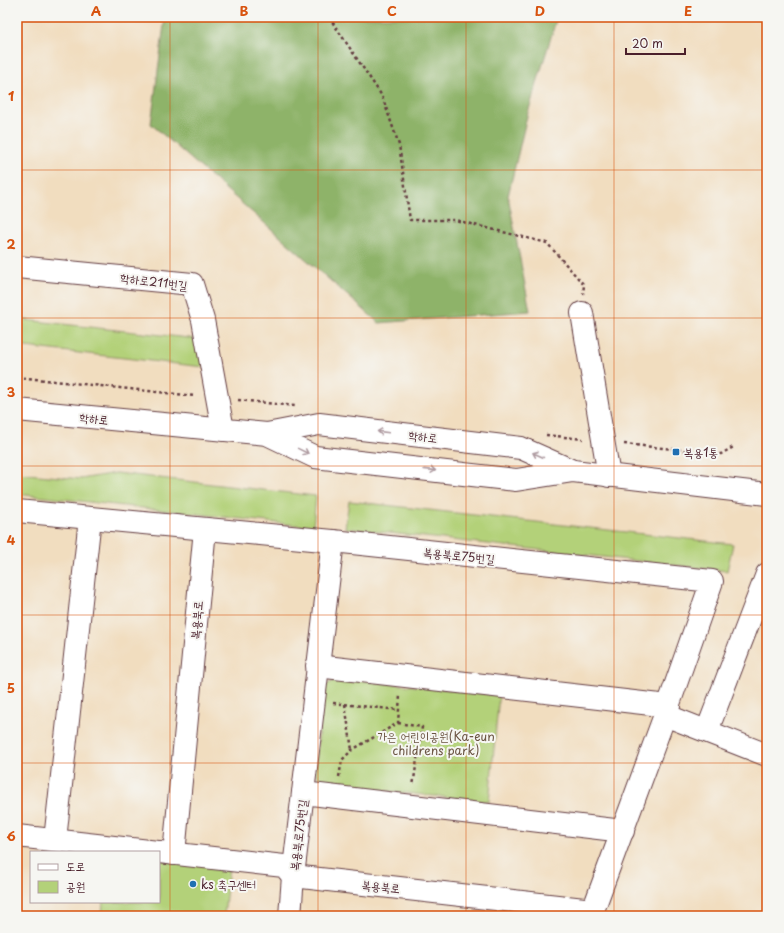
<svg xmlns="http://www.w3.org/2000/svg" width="784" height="933" viewBox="0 0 784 933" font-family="'Playpen Sans','Poor Story',sans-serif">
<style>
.green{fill:#b3d179;stroke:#7e7852}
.forest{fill:#8eb369;stroke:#6c694a}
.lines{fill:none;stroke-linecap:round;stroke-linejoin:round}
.minor-casing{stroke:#633c41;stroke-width:24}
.path{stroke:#633c41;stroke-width:2.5;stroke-dasharray:3 3;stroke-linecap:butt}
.minor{stroke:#fff;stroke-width:22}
.oneway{stroke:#ae9aa0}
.grid{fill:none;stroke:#d8530f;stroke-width:1;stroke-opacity:0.55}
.poi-dot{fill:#1f6fb2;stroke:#f6f6f2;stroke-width:1.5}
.labels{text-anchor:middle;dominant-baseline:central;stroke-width:4;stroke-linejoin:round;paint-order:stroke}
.street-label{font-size:12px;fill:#4a1f2b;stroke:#f6f6f2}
.poi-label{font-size:12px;fill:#4a1f2b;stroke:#f6f6f2;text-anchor:start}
.park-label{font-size:12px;fill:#6a5442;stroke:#f6f6f2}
.neatline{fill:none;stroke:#d8530f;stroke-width:1.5}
.grid-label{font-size:13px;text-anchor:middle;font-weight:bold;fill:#d8530f}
</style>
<rect width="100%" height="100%" fill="#f6f6f2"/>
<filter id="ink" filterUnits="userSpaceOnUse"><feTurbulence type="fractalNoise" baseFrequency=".025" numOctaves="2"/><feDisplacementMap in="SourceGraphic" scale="8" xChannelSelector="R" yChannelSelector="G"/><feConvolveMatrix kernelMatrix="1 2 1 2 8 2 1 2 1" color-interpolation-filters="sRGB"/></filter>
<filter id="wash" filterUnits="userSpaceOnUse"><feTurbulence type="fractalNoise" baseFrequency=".012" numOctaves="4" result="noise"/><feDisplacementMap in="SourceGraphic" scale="16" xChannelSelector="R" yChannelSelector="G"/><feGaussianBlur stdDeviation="0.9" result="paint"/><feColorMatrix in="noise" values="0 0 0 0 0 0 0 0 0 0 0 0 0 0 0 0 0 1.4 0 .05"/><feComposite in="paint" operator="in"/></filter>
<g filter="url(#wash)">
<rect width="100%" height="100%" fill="#f1ddbf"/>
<g class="green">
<polygon points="17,319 207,340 204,367 17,346"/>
<polygon points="17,473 81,479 116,473 316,496 313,527 17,494"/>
<polygon points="349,501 733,544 727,571 345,528"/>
<polygon points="338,678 499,695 489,802 323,784 315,772 323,687"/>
<polygon points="159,860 229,867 224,916 102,916 103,902 159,902"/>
</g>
<polygon class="forest" points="165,17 557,17 527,116 508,196 530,311 379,323 151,124"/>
</g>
<g filter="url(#ink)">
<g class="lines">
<g class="minor-casing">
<g id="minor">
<polyline points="17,267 192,284 203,320 223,430"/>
<polyline points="582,313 609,476"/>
<polyline points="17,410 267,434 319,424 521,448 573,471"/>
<polyline points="267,434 315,457 516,480 573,471 767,494"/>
<polyline points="17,511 333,541 712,581 665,715 591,916"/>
<polyline points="317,666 669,706"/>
<polyline points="665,715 767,755"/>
<polyline points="707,731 767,574"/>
<polyline points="303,793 623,831"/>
<polyline points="17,836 158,852"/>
<polyline points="55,840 90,518"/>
<polyline points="159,852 284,866 293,876 593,910"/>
<polyline points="174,854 205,529"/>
<polyline points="290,916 293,876 333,541"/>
</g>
</g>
<g class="path">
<polyline points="329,17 382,96 399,145 410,220 455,220 547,243 584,285 583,294"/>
<polyline points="17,377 195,396"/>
<polyline points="238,400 295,406"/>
<polyline points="546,435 583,439"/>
<polyline points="624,444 721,454 735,446"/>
<polyline points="333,703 399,710"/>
<polyline points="345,704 352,750"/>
<polyline points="398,723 422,727 413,786"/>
<polyline points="339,777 342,760 352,750 398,723 400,695"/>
</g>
<use href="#minor" class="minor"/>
</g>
<defs><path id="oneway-shaft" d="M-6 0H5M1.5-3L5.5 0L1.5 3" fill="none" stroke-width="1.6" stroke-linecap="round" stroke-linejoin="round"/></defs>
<g class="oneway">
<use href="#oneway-shaft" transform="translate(383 432) rotate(-173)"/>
<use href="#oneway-shaft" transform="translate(303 451) rotate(26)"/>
<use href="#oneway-shaft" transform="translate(538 455) rotate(-156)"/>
<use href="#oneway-shaft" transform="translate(430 470) rotate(6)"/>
</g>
</g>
<path class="grid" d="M170,17V916M318,17V916M466,17V916M614,17V916M17,170H767M17,318H767M17,466H767M17,615H767M17,763H767"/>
<g class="poi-dot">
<rect x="672" y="448" width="8" height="8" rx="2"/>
<circle cx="193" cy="884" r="4"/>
</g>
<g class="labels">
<g class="street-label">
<text transform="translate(154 281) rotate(7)">학하로211번길</text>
<text transform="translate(94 418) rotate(6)">학하로</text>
<text transform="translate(423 436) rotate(7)">학하로</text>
<text transform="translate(459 555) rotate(6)">복용북로75번길</text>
<text transform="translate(196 620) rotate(-85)">복용북로</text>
<text transform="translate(298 835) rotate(-83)">복용북로75번길</text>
<text transform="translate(381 886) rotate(6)">복용북로</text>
</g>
<g class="poi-label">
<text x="684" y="452">복용1통</text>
<text x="201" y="884">ks 축구센터</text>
</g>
<g class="park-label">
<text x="436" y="736">가은 어린이공원(Ka-eun<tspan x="436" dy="14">childrens park)</tspan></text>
</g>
</g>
<rect width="784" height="933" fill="none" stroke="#f6f6f2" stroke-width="44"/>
<rect x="30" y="851" width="130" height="52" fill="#f6f6f2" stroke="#b1a0a2"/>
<rect x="38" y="864" width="20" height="6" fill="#ffffff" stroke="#b1a0a2"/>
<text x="66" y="871" font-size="12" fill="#4a1f2b">도로</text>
<rect x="38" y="881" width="20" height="12" fill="#b3d179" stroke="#b1a0a2"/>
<text x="66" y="891" font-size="12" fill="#4a1f2b">공원</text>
<path d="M626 48v6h59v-6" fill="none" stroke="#4a1f2b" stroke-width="2"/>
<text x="632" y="48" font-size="12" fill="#4a1f2b" stroke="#f6f6f2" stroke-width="3" paint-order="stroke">20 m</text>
<rect x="22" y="22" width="740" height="889" class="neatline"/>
<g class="grid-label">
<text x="96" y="16">A</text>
<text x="244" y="16">B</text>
<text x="392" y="16">C</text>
<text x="540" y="16">D</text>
<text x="688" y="16">E</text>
<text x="11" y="101">1</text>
<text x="11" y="249">2</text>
<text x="11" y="397">3</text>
<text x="11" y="545">4</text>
<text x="11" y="693">5</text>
<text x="11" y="841">6</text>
</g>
</svg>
